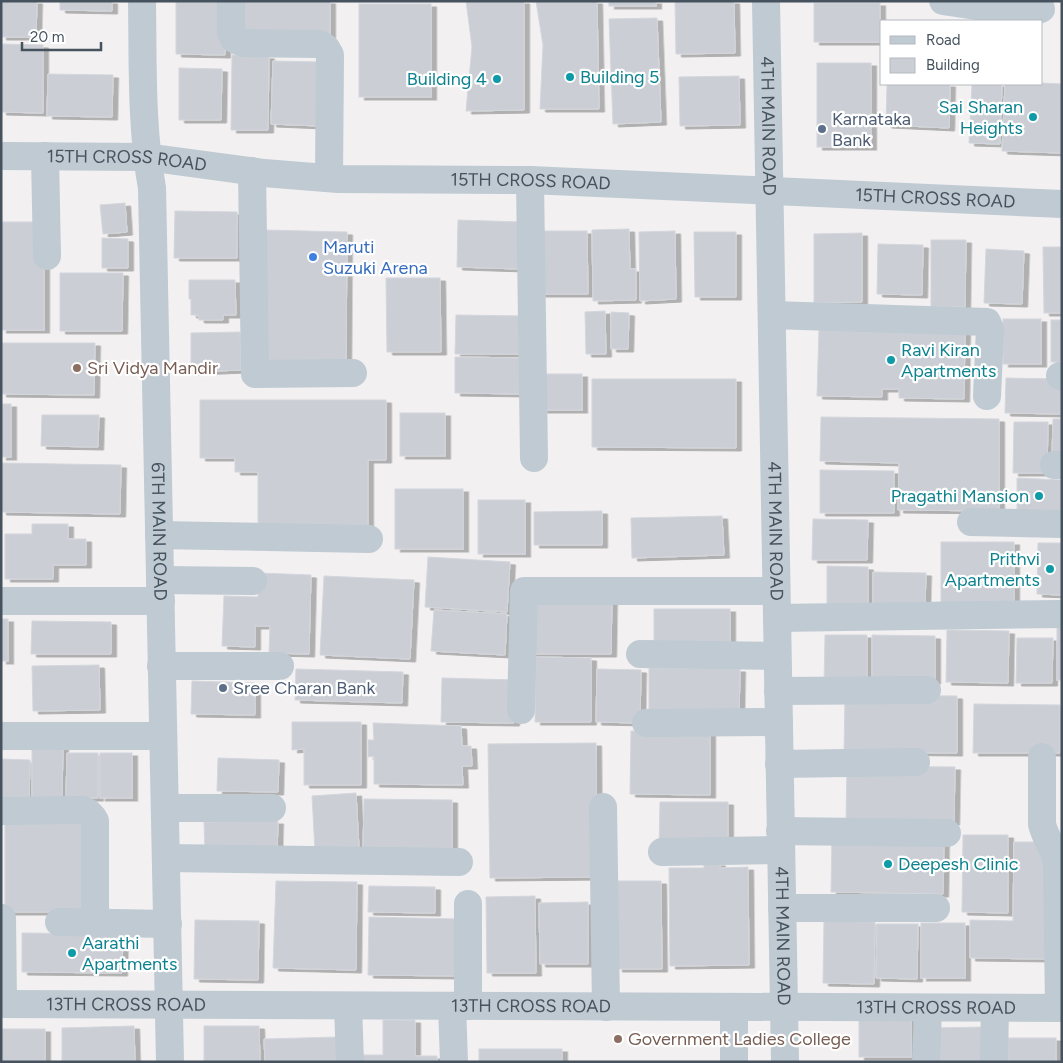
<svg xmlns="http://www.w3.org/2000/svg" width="1063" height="1063" viewBox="0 0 1063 1063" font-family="Figtree,sans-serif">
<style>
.building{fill:#cbcfd5;stroke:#d3d6dc;filter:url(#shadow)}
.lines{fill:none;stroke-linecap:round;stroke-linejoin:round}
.minor{stroke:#bfcad3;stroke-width:28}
.culture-dot{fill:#0f9aa8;stroke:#fff;stroke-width:2}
.service-dot{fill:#5c6f8a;stroke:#fff;stroke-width:2}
.shop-dot{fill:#3f7fe0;stroke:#fff;stroke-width:2}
.education-dot{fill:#8d6e63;stroke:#fff;stroke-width:2}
.labels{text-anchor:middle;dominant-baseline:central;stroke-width:4.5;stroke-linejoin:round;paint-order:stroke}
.culture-label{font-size:18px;fill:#0d838f;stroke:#fff;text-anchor:start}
.service-label{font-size:18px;fill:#4e5e75;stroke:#fff;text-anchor:start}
.street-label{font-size:18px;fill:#46535f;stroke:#fff}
.shop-label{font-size:18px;fill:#366cbe;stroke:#fff;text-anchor:start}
.education-label{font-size:18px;fill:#785e54;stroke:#fff;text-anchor:start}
</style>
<defs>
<filter id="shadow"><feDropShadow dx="5.5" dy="3" stdDeviation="0" flood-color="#0004"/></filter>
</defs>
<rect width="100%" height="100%" fill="#f2f0f0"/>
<g class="building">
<polygon points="1,1 37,1 36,37 1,37"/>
<polygon points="60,1 112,1 112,11 60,10"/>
<polygon points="176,1 225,2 225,55 176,54"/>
<polygon points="244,1 330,1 330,35 244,34"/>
<polygon points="466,1 524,1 524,110 466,111 472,47"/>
<polygon points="536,1 597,1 599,109 540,109 543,45"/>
<rect x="609" y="1" width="47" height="5"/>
<polygon points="675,1 734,1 735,53 676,54"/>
<rect x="814" y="3" width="66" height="39"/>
<rect x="359" y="4" width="72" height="93"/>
<polygon points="657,18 661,122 613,124 609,19"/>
<polygon points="1,44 43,45 43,113 1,112"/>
<polygon points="232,55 269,56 268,130 231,130"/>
<polygon points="273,61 321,62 319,126 271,124"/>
<rect x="817" y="63" width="54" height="84"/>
<polygon points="179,68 222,69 221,120 179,120"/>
<polygon points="48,74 113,75 112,117 47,116"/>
<polygon points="739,76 740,125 680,126 679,77"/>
<polygon points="1042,83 1062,84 1062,153 1002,151 1005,84"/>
<polygon points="887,84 950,84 949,128 886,125"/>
<polygon points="972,84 1002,84 1000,144 969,143"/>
<polygon points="125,203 127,232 103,234 100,205"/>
<polygon points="175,211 237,212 237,258 174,258"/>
<polygon points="458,220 521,222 519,269 457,267"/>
<rect x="1" y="222" width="43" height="108"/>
<polygon points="629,229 630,269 636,269 636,300 593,301 592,230"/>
<polygon points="264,230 347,232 346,367 262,366"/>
<polygon points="539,231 587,231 588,294 540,294"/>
<polygon points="675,231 676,299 640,301 639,232"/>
<polygon points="694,232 736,232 736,297 695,297"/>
<polygon points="862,233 862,302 814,303 814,234"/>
<polygon points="102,238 128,239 128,268 102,268"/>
<polygon points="931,240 966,240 965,307 931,307"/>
<polygon points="878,244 923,245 922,295 877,294"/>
<polygon points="1043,247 1062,247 1062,313 1044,313"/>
<polygon points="986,249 1024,251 1022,304 984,303"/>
<polygon points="60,273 123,273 122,331 60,331"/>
<polygon points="386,278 440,278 441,352 387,352"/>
<polygon points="189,280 235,280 236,315 223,315 223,320 199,320 198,315 191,315 191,299 189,299"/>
<polygon points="605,311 606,354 586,354 585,312"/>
<polygon points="611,312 629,313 628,349 611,349"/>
<polygon points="456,315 526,316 525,354 455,354"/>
<rect x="1003" y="319" width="38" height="45"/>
<rect x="1051" y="320" width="11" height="42"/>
<polygon points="819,328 965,331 964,399 899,398 899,389 882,389 882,397 817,396"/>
<polygon points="240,332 241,370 191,372 191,333"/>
<polygon points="1,343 95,343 94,395 1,394"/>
<polygon points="455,357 524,358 524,394 455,393"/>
<rect x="542" y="374" width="40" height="36"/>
<polygon points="1006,378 1062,379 1062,414 1005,413"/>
<polygon points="592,379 736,379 736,448 592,447"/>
<polygon points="200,400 386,400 386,460 368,460 368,528 258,528 258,472 235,472 235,458 200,458"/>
<rect x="1" y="404" width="10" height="53"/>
<rect x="400" y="413" width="45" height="43"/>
<polygon points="42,415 99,415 98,447 41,446"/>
<polygon points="821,417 999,419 999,511 898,510 899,463 820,461"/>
<polygon points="1053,419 1062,419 1062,457 1052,457"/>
<polygon points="1014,422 1048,422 1047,473 1013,473"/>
<polygon points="1,463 121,465 120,514 1,512"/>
<polygon points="820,470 894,471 894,513 820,513"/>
<polygon points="1017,478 1062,480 1062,513 1017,513"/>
<rect x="395" y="489" width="68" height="60"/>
<rect x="478" y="500" width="47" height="54"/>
<polygon points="602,511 602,545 534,545 534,512"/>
<polygon points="722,516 724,555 632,558 631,518"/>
<polygon points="813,519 868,520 867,560 812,560"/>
<polygon points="32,524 68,524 68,539 86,539 86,565 53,565 53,579 5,579 5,534 32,534"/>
<rect x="941" y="542" width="73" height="63"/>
<polygon points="1038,543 1062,543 1062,595 1037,594"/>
<polygon points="428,557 510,562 507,612 425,607"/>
<polygon points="827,566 868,567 868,605 827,605"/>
<polygon points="873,572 926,573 925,608 873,607"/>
<polygon points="259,573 311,575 309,654 269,653 270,626 255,626 255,647 222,646 224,596 258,597"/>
<polygon points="324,576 414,580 410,659 320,655"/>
<polygon points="530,595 612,596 611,654 530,654"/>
<rect x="654" y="609" width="76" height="40"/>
<polygon points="434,610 507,614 505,655 431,651"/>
<rect x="1" y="619" width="7" height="42"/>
<rect x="1057" y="619" width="5" height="61"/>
<polygon points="32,621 111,622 111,654 31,654"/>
<polygon points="947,630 1009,631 1008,683 946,682"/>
<polygon points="825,635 867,635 867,683 824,683"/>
<polygon points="872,635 935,636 935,681 872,680"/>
<polygon points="1017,638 1053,638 1052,683 1016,683"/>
<polygon points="536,657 591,658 591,722 535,722"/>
<polygon points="99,665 100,710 33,711 32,666"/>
<polygon points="649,668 740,669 739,719 649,718"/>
<polygon points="296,669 403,672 402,703 295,700"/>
<polygon points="597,669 641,670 640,723 596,722"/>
<polygon points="442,678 515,680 514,723 441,722"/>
<polygon points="192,681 255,683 255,715 191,714"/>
<polygon points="845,695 957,696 957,753 844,752"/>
<polygon points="974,704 1060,705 1060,753 973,753"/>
<polygon points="292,722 361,722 361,785 304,785 304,749 292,750"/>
<polygon points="373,723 461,726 462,746 471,746 472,766 462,766 463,785 374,784 374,756 368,757 368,740 374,740"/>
<polygon points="631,731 710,732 710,795 630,794"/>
<polygon points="596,743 597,877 490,878 488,744"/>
<polygon points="32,746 63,746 62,799 32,799"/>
<polygon points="67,753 98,753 98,798 66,798"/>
<rect x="100" y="753" width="32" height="45"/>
<polygon points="218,758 279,760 278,792 217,791"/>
<polygon points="1,759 30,760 29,801 1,801"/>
<polygon points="847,766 955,767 954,822 846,821"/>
<polygon points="356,793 359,848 315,851 312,796"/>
<polygon points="364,799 452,800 452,856 363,855"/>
<polygon points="660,802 728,802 728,848 659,847"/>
<polygon points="5,816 84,816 85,912 5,912"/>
<polygon points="278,821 277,855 205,854 204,822"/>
<polygon points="832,833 944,835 943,894 831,892"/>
<polygon points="963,835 1008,835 1008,913 962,912"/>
<polygon points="1014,842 1049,842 1048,959 970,958 970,920 1013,921"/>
<polygon points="704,863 720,863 720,868 748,867 749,965 670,966 669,868 704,868"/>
<polygon points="276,881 357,882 356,970 273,968"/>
<polygon points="616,881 661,881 662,969 617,969"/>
<polygon points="369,886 435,887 435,913 368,912"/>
<polygon points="535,896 536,973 487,973 486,897"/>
<polygon points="588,902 588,964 540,964 539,903"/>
<polygon points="369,917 459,919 458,976 368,975"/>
<polygon points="195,920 259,921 258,980 194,979"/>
<polygon points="824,921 875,922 874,984 823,983"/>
<rect x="921" y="923" width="44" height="55"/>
<polygon points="877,924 918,924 917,979 876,978"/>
<polygon points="22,933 123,934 122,973 22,972"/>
<rect x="859" y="1017" width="52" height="40"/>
<polygon points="383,1020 415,1020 415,1056 437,1056 437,1062 362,1062 362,1055 383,1055"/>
<polygon points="134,1026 135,1062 62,1062 62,1028"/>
<polygon points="204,1026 259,1026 260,1062 204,1062"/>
<polygon points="982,1027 982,1062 933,1062 932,1028"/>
<rect x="1" y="1029" width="44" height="33"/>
<polygon points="338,1037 338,1062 265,1062 264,1039"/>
<rect x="1008" y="1038" width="48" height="24"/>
<rect x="479" y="1049" width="83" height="13"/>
</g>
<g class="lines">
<g class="minor">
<path id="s1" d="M142,1C143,64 141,127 152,188L170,1062"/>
<polyline points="231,1 231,32 234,39 243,43 319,44 326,48 330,55 329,178"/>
<path id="s2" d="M766,1L785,1062"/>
<polyline points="943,1 976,6 1041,9"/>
<path id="s3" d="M1,156L146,157L264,173L338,179L530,180L1062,204"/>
<polyline points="45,156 47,256"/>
<polyline points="252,171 255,374 353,373"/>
<polyline points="530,180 534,458"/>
<polyline points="772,315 987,322 990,329 987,396"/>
<polyline points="1060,376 1062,376"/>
<polyline points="1054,465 1062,465"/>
<polyline points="971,522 1062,524"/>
<polyline points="159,535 369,539"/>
<polyline points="160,580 253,581"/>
<polyline points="1,601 161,601"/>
<polyline points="777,618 1060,614"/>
<polyline points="640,654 777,656"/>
<polyline points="161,666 280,666"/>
<polyline points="778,691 927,690"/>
<polyline points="521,710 524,591 776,591"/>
<polyline points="646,723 779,722"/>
<polyline points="1,736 163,736"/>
<path d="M1042,757V824C1045,838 1055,849 1057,863L1059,1008"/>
<polyline points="779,764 916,762"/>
<polyline points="603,807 606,1007"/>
<polyline points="166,808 272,808"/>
<path d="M1,811L83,810C89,812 92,815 95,821V923"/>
<polyline points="780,831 947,833"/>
<polyline points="662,852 781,850"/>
<polyline points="167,858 459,862"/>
<polyline points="782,908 936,908"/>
<polyline points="2,918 3,1004"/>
<polyline points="59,922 168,924"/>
<path id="s4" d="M1,1004L1062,1008"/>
<polyline points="348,1006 350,1062"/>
<polyline points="452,1006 454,1062"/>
<polyline points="468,1006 468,904"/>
<polyline points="734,1062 734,1007"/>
<polyline points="926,1062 928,1008"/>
<polyline points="994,1062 995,1008"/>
</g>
</g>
<g class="culture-dot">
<circle cx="570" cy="77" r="5"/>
<circle cx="497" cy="79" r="5"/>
<circle cx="1033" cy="117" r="5"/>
<circle cx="891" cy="360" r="5"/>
<circle cx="1039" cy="496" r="5"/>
<circle cx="1050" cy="569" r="5"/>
<circle cx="888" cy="864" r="5"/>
<circle cx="72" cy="953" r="5"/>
</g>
<g class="service-dot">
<circle cx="822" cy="129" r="5"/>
<circle cx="223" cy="688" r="5"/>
</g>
<circle class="shop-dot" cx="313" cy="257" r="5"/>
<g class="education-dot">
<circle cx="77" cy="368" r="5"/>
<circle cx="618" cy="1039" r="5"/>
</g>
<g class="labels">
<g class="culture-label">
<text x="580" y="77">Building 5</text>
<text x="487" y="79" text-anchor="end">Building 4</text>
<text x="1023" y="107" text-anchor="end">Sai Sharan<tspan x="1023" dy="21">Heights</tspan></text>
<text x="901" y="350">Ravi Kiran<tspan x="901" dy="21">Apartments</tspan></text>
<text x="1029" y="496" text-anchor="end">Pragathi Mansion</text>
<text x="1040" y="559" text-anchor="end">Prithvi<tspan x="1040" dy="21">Apartments</tspan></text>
<text x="898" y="864">Deepesh Clinic</text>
<text x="82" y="943">Aarathi<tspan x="82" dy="21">Apartments</tspan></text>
</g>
<g class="service-label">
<text x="832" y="119">Karnataka<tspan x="832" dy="21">Bank</tspan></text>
<text x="233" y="688">Sree Charan Bank</text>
</g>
<g class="street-label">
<text stroke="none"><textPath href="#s2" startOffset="125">4TH MAIN ROAD</textPath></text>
<text stroke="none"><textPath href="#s3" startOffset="126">15TH CROSS ROAD</textPath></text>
<text stroke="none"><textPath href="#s3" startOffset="531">15TH CROSS ROAD</textPath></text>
<text stroke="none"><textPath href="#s3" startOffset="936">15TH CROSS ROAD</textPath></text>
<text stroke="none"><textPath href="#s1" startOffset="531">6TH MAIN ROAD</textPath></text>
<text stroke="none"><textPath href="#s2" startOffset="530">4TH MAIN ROAD</textPath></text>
<text stroke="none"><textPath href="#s2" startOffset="935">4TH MAIN ROAD</textPath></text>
<text stroke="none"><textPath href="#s4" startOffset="125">13TH CROSS ROAD</textPath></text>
<text stroke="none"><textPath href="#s4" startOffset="530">13TH CROSS ROAD</textPath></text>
<text stroke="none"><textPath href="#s4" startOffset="935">13TH CROSS ROAD</textPath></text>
</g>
<g class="shop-label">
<text x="323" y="247">Maruti<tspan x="323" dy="21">Suzuki Arena</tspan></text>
</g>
<g class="education-label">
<text x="87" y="368">Sri Vidya Mandir</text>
<text x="628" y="1039">Government Ladies College</text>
</g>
</g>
<rect width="1063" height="1063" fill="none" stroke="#46535f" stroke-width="5"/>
<rect x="880" y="20" width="162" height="65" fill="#ffffff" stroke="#b5babf"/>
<rect x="890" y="36" width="25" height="8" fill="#bfcad3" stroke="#b5babf"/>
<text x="926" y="45" font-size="15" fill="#46535f">Road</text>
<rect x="890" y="58" width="25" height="15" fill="#cbcfd5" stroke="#b5babf"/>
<text x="926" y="70" font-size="15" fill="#46535f">Building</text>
<path d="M22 42v8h79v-8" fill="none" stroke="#46535f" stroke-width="2.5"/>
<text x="30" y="42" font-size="15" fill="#46535f" stroke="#ffffff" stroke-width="4" paint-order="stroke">20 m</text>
</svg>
